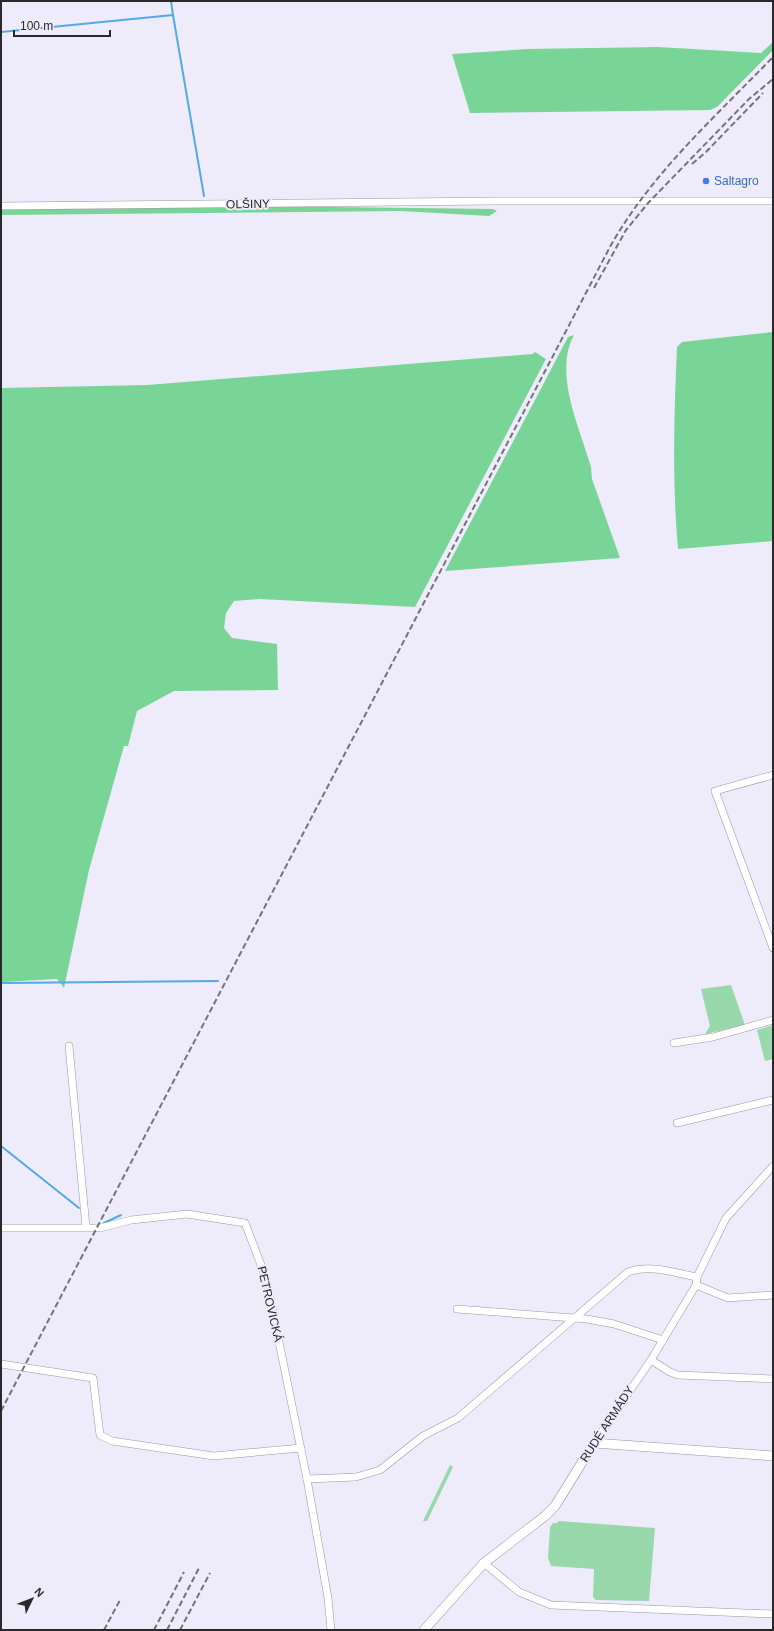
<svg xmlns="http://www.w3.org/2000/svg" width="774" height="1631" viewBox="0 0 774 1631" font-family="Arial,sans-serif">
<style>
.green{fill:#98d8ab}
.forest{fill:#79d497}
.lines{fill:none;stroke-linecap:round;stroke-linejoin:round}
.stream{stroke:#51a9e6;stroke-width:2}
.minor-casing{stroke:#9795a2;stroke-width:8}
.major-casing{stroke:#9795a2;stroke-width:10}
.minor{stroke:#fff;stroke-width:7}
.major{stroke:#fff;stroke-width:9}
.rail{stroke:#74737b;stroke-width:2;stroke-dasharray:6 3;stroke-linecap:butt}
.shop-dot{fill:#3f7fe0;stroke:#eeecfa;stroke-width:1.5}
.labels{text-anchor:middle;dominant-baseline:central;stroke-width:4;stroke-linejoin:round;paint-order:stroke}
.shop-label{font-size:12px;fill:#366cbe;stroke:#eeecfa;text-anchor:start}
.street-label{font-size:12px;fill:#29282d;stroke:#eeecfa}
</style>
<rect width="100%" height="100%" fill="#eeecfa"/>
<g class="green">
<polygon points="731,985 745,1025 705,1034 710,1026 701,989"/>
<polygon points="773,1025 773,1059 765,1061 757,1030"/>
<polygon points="450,1465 453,1467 427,1521 423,1521"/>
<polygon points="559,1521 655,1528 649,1601 596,1600 593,1597 594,1569 551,1566 548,1558 550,1527 553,1523 557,1523"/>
</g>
<g class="forest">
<polygon points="773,42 773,50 717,107 710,110 470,113 452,54 527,49 658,47 761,53"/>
<polygon points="1,203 493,209 497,211 489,216 401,211 1,215"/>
<path d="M773,332V541L678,549C672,482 674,414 677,347L682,342Z"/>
<path d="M574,335C553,374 580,428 591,467L592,479L620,558L445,571L568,337Z"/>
<polygon points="535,352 546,359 415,607 260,599 234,601 226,613 224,628 232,638 277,644 278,690 174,691 137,711 128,746 124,746 89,870 64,988 57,979 1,982 1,388 147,385 533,354"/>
</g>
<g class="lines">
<g class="stream">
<polyline points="171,1 173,15"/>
<polyline points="1,32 173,15 204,196"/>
<polyline points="1,983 218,981"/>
<polyline points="1,1146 79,1208"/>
<polyline points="104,1223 121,1215"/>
</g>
<g class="minor-casing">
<g id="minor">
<polyline points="1,206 495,201 773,201"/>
<polyline points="773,775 715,791 773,948"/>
<polyline points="674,1043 713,1037 773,1020"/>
<polyline points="69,1046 86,1227"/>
<polyline points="677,1123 773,1100"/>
<polyline points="1,1228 100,1228 131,1220 187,1214 245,1223 266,1278 307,1479 328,1598 331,1630"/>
<polyline points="696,1285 728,1298 773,1295"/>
<polyline points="457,1309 587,1319 614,1324 663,1340"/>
<polyline points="651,1360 670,1372 678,1375 773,1379"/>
<polyline points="1,1364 93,1378 100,1435 112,1441 214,1456 301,1448"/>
<polyline points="594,1443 651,1360 696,1285 697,1277 726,1218 773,1166"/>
<path d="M307,1479L356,1477L380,1470L423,1436L458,1418L628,1272C651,1264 674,1273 697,1277"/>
<polyline points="484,1563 519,1592 551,1605 773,1614"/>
</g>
</g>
<g class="major-casing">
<polyline id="major" points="424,1630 484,1563 545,1516 555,1506 594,1443 773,1456"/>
</g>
<use href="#minor" class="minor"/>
<use href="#major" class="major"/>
<g class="rail">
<polyline points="692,164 706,152 763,93"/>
<polyline points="594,288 626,230 649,202 749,99 773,79"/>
<path d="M1,1411L611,245C652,173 716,116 773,57"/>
<polyline points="104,1630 120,1600"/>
<polyline points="154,1630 184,1572"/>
<polyline points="167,1630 199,1568"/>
<polyline points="180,1630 210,1573"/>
</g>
</g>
<circle class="shop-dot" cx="706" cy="181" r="4"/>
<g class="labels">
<g class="shop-label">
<text x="714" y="181">Saltagro</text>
</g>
<g class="street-label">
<text transform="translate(248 204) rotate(-1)">OLŠINY</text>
<text transform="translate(270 1304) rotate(77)">PETROVICKÁ</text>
<text transform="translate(607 1424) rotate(-57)">RUDÉ ARMÁDY</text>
</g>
</g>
<rect width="774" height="1631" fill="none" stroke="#29282d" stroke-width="4"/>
<g transform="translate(32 1599) rotate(47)" stroke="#eeecfa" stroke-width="3" paint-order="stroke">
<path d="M0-3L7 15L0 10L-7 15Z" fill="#29282d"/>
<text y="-6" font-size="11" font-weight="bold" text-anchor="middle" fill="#29282d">N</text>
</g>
<path d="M14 30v6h96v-6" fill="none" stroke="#29282d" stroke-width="2"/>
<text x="20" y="30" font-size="12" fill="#29282d" stroke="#eeecfa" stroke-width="3" paint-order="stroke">100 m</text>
</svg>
